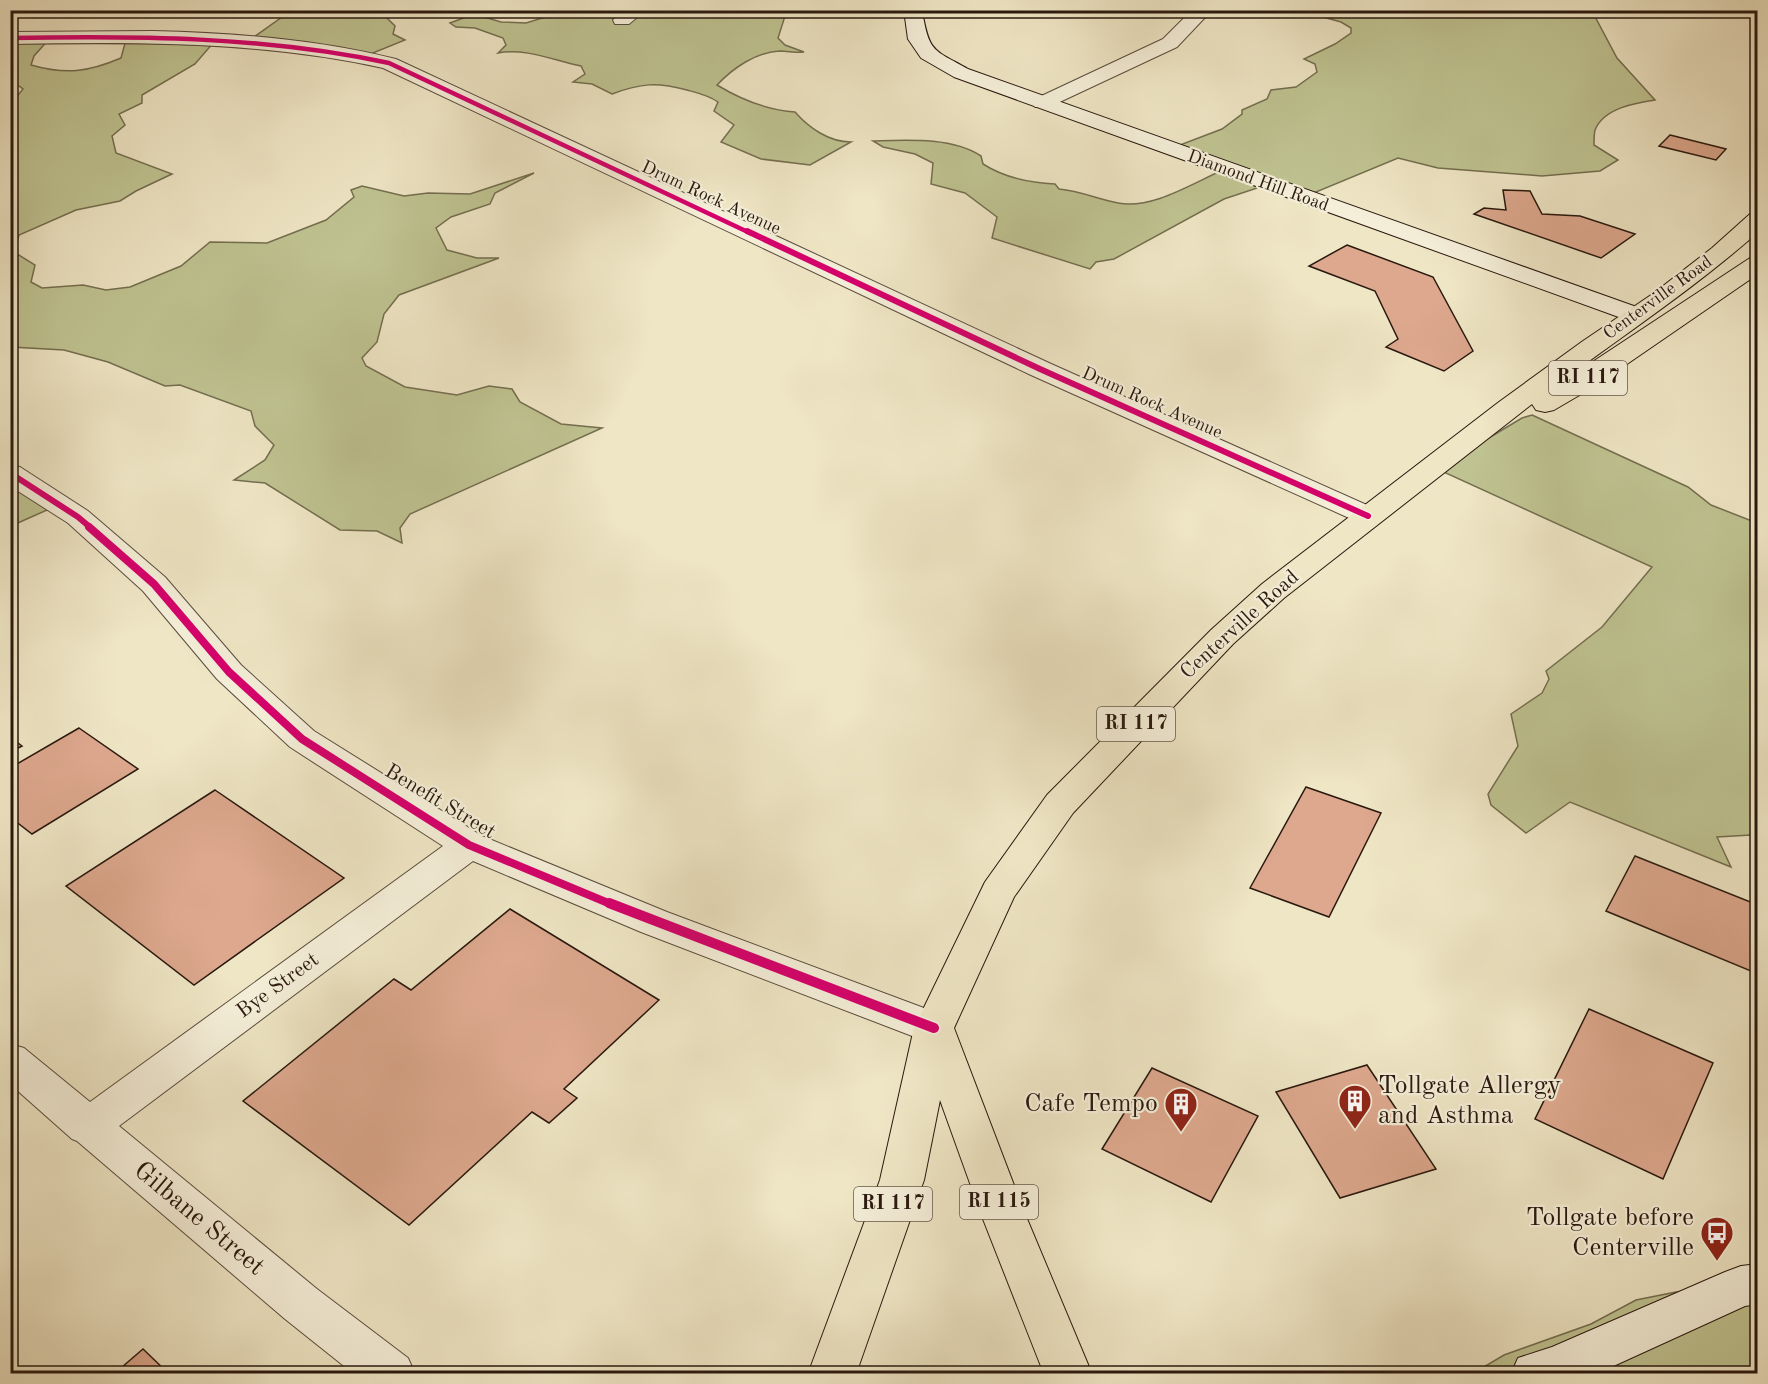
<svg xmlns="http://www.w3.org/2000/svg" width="1768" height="1384" viewBox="0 0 1768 1384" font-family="'Old Standard TT',serif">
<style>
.green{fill:#bfc391;stroke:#746e50;stroke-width:1.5}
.building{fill:#dda88e;stroke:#29180e;stroke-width:1.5}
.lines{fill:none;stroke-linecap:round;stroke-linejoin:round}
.street-casing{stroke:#5a4c3c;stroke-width:2}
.secondary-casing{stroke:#29180e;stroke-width:2}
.primary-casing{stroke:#29180e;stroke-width:2}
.street{fill:#f5efd9;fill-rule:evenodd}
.secondary{fill:#f5efd9;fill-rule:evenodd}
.primary{fill:#efe6c5;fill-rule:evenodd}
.cycleway-far3-casing{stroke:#f5efd9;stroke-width:7}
.cycleway-far2-casing{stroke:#f5efd9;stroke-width:9}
.cycleway-far1-casing{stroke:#f5efd9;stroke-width:11}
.cycleway-casing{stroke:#f5efd9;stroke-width:14}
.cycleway-far3{stroke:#d6006c;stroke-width:4.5}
.cycleway-far2{stroke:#d6006c;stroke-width:6}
.cycleway-far1{stroke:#d6006c;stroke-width:8}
.cycleway{stroke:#d6006c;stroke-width:10}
.labels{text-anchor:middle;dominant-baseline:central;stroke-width:4.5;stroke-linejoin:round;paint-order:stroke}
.far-street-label{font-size:18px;fill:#29180e;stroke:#f5efd9}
.shield{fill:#f5efd9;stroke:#66584b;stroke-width:1.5}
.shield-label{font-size:20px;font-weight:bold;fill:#29180e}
.street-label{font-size:21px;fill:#29180e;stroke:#f5efd9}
.near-poi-label{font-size:26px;fill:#29180e;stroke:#f5efd9;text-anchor:end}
.near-street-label{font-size:26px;fill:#29180e;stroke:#f5efd9}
</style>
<rect width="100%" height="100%" fill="#efe6c5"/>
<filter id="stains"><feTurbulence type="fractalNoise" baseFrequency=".00333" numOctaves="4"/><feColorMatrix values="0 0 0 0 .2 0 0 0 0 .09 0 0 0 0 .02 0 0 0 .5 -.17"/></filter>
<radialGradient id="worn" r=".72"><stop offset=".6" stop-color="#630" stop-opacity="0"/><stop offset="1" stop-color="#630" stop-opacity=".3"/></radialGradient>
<g class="green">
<polygon points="281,10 395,11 387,18 395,26 393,34 405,40 368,55 247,42 282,17 285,13"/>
<path d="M568,10L795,11L785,16L778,38L785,45L804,52C796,53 788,51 780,51C756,52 733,68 717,85C740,99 767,110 795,112C809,128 829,142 851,142L810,165L761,159L721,142L734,125L714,111L718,102C708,95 698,93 687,90C657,82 641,83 612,94L592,84L573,82L585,74L581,66C552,60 527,48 498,53L506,45L503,38L475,28L456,27L450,23L474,14L501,22L526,23Z"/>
<path d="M1301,11H1592L1617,58L1655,100C1635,103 1604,108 1595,130C1594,134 1594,141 1594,145L1618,160L1600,171L1542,176L1438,168L1398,158L1304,197L1263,186L1224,199L1114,259L1096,262L1090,269L992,238L997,217L965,193L931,184L933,163L915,154L883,147L873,141C907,140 952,137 981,156L983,164C1005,178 1030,183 1055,184L1059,189C1080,191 1098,199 1118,203C1151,210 1193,183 1223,170L1172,148L1222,129L1242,114V110L1267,99L1271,90L1296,87L1317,72L1315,64L1304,59L1335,44L1351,33V28L1341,22Z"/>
<path d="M127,36L214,42L195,64L142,95V103L119,114L125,125L112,136L116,153L172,174L136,191L120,201L76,210L19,235L14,252L35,265L31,282L42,288L83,285L106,290L130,287L181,266L210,242L267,243L326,220L354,197L351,190L362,186L404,196L428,193L470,194L534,173L495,193L490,204L451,217L436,228L447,250L477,258H499L399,295L384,314L377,342L362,358L366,366L405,387L457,395L489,386L512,389L520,402L561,424L602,428L410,514L400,528L402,543L377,531L340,530L265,483L234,480L265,460L274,445L255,426L251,411L180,385L165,386L108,362L64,350L11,347L10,101L15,99L23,89L11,80L10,49L22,39L50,38L34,56L31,65C66,75 88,72 121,58Z"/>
<polygon points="1532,415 1688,487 1711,505 1757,523 1757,838 1751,835 1717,837 1731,867 1570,802 1526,833 1491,805 1488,794 1518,746 1511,714 1542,693 1549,679 1546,671 1602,627 1652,567 1437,469 1522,418"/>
<polygon points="11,475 56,506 11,526"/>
<polygon points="1757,1284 1757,1373 1472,1374 1504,1355 1591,1324 1636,1300 1676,1292"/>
</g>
<g class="building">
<polygon points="1670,135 1726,149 1716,160 1659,146"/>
<polygon points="1503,190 1530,191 1542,214 1580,216 1635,234 1601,258 1474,214 1484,208 1506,210"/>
<polygon points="1347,245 1433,277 1473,351 1444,371 1386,347 1398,339 1375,291 1309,266"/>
<polygon points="79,728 138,769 32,834 10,817 10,768"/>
<polygon points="10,737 22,746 10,752"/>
<polygon points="1306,787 1381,813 1329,917 1250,888"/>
<polygon points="215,790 344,878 194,985 66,886"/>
<polygon points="1635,856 1758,905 1758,974 1606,911"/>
<polygon points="510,909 659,1000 564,1089 577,1098 549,1123 532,1112 409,1225 243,1101 394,979 411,990"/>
<polygon points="1589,1009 1713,1063 1663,1179 1535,1119"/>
<polygon points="1367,1065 1436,1169 1340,1198 1276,1092"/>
<polygon points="1152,1068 1258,1116 1211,1202 1102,1149"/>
<polygon points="143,1349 169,1374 114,1374"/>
</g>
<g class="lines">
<g class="street-casing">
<g id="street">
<polygon points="624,10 646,10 629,24 615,24 613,20"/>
<polygon points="1192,10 1212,10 1177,47 1049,107 1035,107 1032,103 1035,99 1163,39"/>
<path d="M153,31C235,33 316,39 396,59L1049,363L1378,510L1383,516L1378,522L1368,525L1358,522L1031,375L383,68C260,41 136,42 10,44V32Z"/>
<polygon points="10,465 20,467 88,511 165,577 241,665 314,731 482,836 667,912 948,1017 954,1028 948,1039 934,1044 920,1039 641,932 473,861 119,1126 317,1289 408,1358 415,1374 354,1374 285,1319 77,1141 72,1139 10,1084 10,1044 24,1048 90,1102 443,846 290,747 217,679 143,591 68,523 10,486"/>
</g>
</g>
<g class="secondary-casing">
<g id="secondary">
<path d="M904,10H922C929,53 933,49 968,69L1645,310L1648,315L1645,320L1636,322L1627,320L954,77L921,58L908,39Z"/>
<polygon points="1758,1264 1758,1304 1745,1306 1596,1374 1511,1374 1518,1358 1552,1347 1725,1272 1741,1266"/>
</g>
</g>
<g class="primary-casing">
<path id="primary" d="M1758,212V232C1693,290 1620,337 1550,390L1750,258L1758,256V274L1595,386L1554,410L1545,412L1536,410L1532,404L1284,598L1233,644L1073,813L1014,897L954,1028L1025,1214L1092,1374H1044L981,1214L940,1100L924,1180L856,1374H808L880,1180L914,1028L985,882L1047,795L1211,630L1262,584L1499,402L1583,341L1654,293L1712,248L1750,214Z"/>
</g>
<use href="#street" class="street"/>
<use href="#secondary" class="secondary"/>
<use href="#primary" class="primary"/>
<g class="cycleway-far3-casing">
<path id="cycleway-far3" d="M10,38C138,36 263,36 389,63L750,233"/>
</g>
<g class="cycleway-far2-casing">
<g id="cycleway-far2">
<polyline points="747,231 1040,369 1368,516"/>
<polyline points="10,473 78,517 91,528"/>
</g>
</g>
<g class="cycleway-far1-casing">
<polyline id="cycleway-far1" points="89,527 154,584 229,672 302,739 469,845 613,905"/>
</g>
<g class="cycleway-casing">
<polyline id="cycleway" points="609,903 934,1028"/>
</g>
<use href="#cycleway-far3" class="cycleway-far3"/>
<use href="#cycleway-far2" class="cycleway-far2"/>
<use href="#cycleway-far1" class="cycleway-far1"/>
<use href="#cycleway" class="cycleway"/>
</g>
<defs>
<g id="building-pin" transform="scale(1.725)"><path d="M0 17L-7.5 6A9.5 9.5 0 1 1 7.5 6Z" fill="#8f2418" stroke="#f5efd9"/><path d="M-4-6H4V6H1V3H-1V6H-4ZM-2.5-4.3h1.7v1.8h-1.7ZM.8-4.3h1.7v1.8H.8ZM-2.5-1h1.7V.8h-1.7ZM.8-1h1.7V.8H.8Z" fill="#fff"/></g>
<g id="bus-pin" transform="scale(1.725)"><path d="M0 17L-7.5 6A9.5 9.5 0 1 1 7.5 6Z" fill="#8f2418" stroke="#f5efd9"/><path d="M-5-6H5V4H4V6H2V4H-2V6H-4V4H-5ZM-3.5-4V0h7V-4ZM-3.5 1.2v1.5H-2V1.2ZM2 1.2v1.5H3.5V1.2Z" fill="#fff"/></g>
</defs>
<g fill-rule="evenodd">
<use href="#building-pin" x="1355" y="1101"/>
<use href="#building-pin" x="1181" y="1104"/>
<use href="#bus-pin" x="1717" y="1233"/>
</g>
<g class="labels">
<g class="far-street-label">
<text transform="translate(1258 181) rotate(20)">Diamond Hill Road</text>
<text transform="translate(711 198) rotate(25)">Drum Rock Avenue</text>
<text transform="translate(1658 298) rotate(-36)">Centerville Road</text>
<text transform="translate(1152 403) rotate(24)">Drum Rock Avenue</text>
</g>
<g class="shield">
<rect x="1549" y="361" width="78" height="34" rx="4.5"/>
<rect x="1097" y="707" width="78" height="34" rx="4.5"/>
<rect x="960" y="1185" width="78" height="34" rx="4.5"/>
<rect x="854" y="1187" width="78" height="34" rx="4.5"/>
</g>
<g class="shield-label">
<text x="1588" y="378">RI 117</text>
<text x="1136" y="724">RI 117</text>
<text x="999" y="1202">RI 115</text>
<text x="893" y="1204">RI 117</text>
</g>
<g class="street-label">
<text transform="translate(1240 625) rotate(-42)">Centerville Road</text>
<text transform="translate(440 802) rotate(31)">Benefit Street</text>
<text transform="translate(278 986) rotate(-36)">Bye Street</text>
</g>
<g class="near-poi-label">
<text x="1378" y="1086" text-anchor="start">Tollgate Allergy<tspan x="1378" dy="30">and Asthma</tspan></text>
<text x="1158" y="1104">Cafe Tempo</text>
<text x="1694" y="1218">Tollgate before<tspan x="1694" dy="30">Centerville</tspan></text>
</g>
<g class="near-street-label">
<text transform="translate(199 1219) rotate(40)">Gilbane Street</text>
</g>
</g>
<rect width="1768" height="1384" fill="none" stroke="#efe6c5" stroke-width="36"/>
<rect x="12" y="12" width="1744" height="1360" fill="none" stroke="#29180e" stroke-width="3"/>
<rect x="18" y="18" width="1732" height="1348" fill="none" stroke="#29180e" stroke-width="1.5"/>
<rect width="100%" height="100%" filter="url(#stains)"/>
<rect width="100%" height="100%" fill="url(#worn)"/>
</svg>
